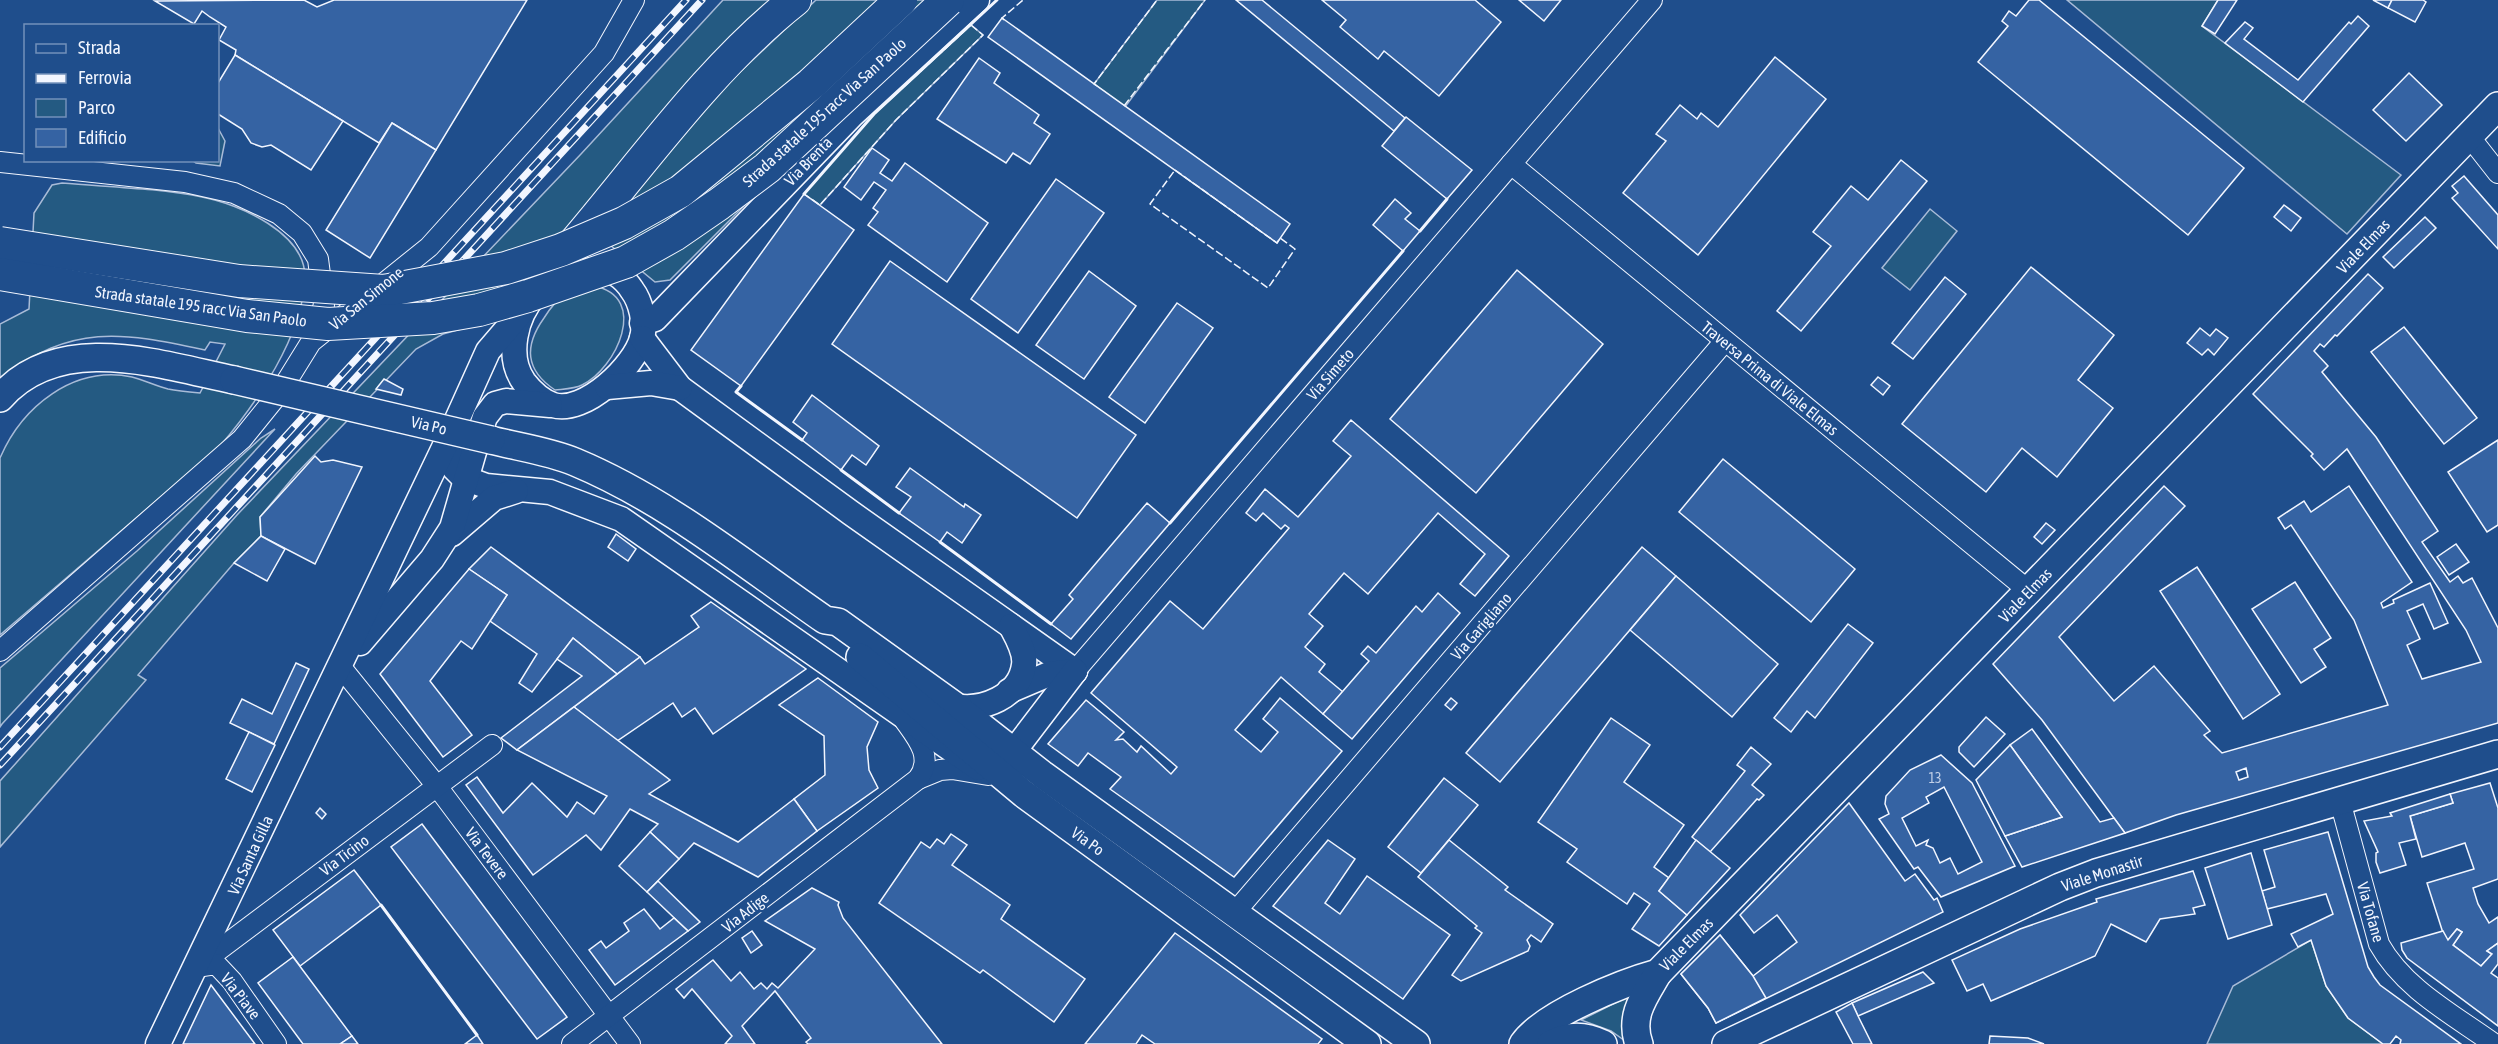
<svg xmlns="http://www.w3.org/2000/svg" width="2498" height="1044" viewBox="0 0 2498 1044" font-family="'Asap Condensed',sans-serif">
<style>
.green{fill:#245a82;stroke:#a8bbd7;stroke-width:1.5}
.building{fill:#3563a3;stroke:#f2f6ff;stroke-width:1.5;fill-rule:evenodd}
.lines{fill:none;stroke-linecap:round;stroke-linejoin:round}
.minor-casing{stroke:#f2f6ff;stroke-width:22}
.tertiary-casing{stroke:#f2f6ff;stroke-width:27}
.secondary-casing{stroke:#f2f6ff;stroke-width:30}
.trunk-casing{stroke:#f2f6ff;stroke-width:34}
.minor{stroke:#1f4e8c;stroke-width:20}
.tertiary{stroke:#1f4e8c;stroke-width:24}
.secondary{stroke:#1f4e8c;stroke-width:27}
.trunk{stroke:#1f4e8c;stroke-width:32}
.rail-casing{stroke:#f2f6ff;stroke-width:7}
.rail{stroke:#1f4e8c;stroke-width:4.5;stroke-dasharray:14;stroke-linecap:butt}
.secondary-bridge-casing{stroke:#f2f6ff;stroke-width:30;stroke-linecap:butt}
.trunk-bridge-casing{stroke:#f2f6ff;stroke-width:34;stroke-linecap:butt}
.secondary-bridge{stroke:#1f4e8c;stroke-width:27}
.trunk-bridge{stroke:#1f4e8c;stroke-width:32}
.fence{stroke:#f2f6ff;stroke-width:1.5;stroke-dasharray:8 3;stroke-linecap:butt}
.wall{stroke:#f2f6ff;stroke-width:3}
.labels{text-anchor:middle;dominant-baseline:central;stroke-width:4.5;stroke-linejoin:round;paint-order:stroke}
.number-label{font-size:14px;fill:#c3d1e8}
.street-label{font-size:16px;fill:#f2f6ff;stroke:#1f4e8c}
</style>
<rect width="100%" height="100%" fill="#1f4e8c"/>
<g class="green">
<polygon points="723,0 779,0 490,321 443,334 416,349 296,474 260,517 261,536 234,563 138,675 146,680 0,847 0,781 237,515 581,154"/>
<polygon points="816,0 959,0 817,133 670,280 655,282 610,245 631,191 680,129"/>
<polygon points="1157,0 1205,0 1125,107 1094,84"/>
<polygon points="2067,0 2218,0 2202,26 2401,175 2347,234"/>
<polygon points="971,25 983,35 896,120 820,205 804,194 874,114"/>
<polygon points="218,128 225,141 220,166 196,163 193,161 218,160"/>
<path d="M62,183C108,187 157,188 202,197C239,204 306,233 305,278C303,336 256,404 220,446L0,635V458C22,407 73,365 132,377C144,380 156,386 168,389C178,391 189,392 200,393L225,344L210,342L205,350C121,332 72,323 0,379V324L29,309L34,213L52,185Z"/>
<polygon points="1930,209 1957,231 1910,290 1882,268"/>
<path d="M594,286C650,297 616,369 582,385C574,389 563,389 555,390C525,370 524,346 544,318C549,310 555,301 563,297C572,292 584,290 594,286Z"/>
<polygon points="275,429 2,724 0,727 0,668 137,551 261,438"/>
<polygon points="2311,940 2326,986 2348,1018 2383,1044 2207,1044 2233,986"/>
<polygon points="1635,993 1628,1043 1611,1031 1581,1020"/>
</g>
<g class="building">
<polygon points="304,0 317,7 334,0 527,0 436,150 392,123 379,143 235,55 236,50 219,40 226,27 210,17 202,11 194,24 155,1"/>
<polygon points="1236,0 1262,0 1405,118 1394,131"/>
<polygon points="1322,0 1475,0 1501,22 1439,96 1384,51 1378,59 1340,27 1346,20"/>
<polygon points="1519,0 1561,0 1544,21"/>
<polygon points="2029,0 2039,0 2244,168 2188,235 1978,62 2008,26 2002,21 2009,11 2016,16"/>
<polygon points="2218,0 2237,0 2215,34 2202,26"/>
<polygon points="2373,0 2392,0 2388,8"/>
<polygon points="2392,0 2423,0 2426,2 2415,22 2388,8"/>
<polygon points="2358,16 2369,26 2303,102 2225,43 2245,22 2253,28 2244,39 2298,80 2349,22 2351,24"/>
<polygon points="1002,18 1290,224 1277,243 988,37"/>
<polygon points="235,55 343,121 311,170 271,145 262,147 251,143 242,129 218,114 218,83"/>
<polygon points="1775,57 1826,99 1698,255 1623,193 1666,141 1656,134 1680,105 1697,119 1701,113 1718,127"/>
<polygon points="979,58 1000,73 994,83 1039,115 1034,123 1050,134 1030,164 1013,153 1006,163 937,119"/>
<polygon points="2409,73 2442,105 2406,141 2373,110"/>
<polygon points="1406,117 1472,170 1447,199 1382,146"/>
<polygon points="392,123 436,150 370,258 326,230"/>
<polygon points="872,148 889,160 880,173 892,181 905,163 988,223 947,282 868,225 878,212 873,208 886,190 874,182 861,200 844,187"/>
<polygon points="1901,160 1927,181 1801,331 1777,311 1831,246 1813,232 1851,186 1868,200"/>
<polygon points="2464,176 2498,215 2498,249 2452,198 2458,193 2452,186"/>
<polygon points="1056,179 1104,213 1018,333 971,299"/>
<polygon points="804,194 854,230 741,386 691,350"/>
<polygon points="1395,199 1411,213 1405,219 1420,231 1403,251 1373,225"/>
<polygon points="2284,205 2301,218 2291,231 2274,217"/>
<polygon points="2425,217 2436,228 2394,268 2383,257"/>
<polygon points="890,261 1136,435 1077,518 832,344"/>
<polygon points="2031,267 2114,335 2078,380 2113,408 2057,477 2022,448 1986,492 1902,424"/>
<polygon points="1517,270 1603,344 1476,493 1390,419"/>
<polygon points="1089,271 1136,306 1084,379 1036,345"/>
<path d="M2368,274L2383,288L2337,336L2335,335L2324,347L2320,344L2314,351L2328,366L2322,372L2376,437L2438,531L2422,542L2450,582L2458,576L2463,583L2472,578L2498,628V723L2176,815L2125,833L2042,720L1993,664L2164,486L2185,506L2059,637L2114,701L2154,666L2210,731L2204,735L2222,753L2388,705L2354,620L2291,525L2285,529L2278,518L2304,501L2311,512L2349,486L2412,582L2381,603L2383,608L2394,603L2393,600L2430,583L2448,623L2434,629L2423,604L2407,611L2420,639L2407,645L2422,679L2481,662L2466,630L2347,449L2324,470L2311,456L2313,454L2253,394ZM2246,768L2248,777L2239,780L2236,772Z"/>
<polygon points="1945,277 1966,294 1913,359 1892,343"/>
<polygon points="1177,303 1213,328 1145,423 1109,397"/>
<polygon points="2404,327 2477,418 2444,444 2371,352"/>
<polygon points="2200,328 2210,336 2216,329 2228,338 2214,355 2208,349 2202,355 2187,343"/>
<polygon points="1878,377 1890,386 1883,395 1871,385"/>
<polygon points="384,379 403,389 401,395 376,389"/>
<polygon points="812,395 879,446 866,465 852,455 841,470 802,440 807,433 793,422"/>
<polygon points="1351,420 1509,556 1475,596 1460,584 1485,554 1438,513 1368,594 1344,573 1309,614 1323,626 1305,647 1325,664 1319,672 1343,692 1323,714 1281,677 1235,730 1261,752 1278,732 1263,719 1280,698 1342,751 1234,877 1110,789 1121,777 1088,753 1078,766 1048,744 1086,700 1124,732 1116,740 1123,739 1137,752 1141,746 1171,774 1177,767 1091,693 1170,601 1203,629 1289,528 1285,525 1281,529 1263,513 1256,521 1246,513 1265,489 1298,517 1351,456 1333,441"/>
<polygon points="2498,440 2498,525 2487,532 2448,472"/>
<polygon points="315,456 321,462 333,460 362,467 315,564 261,536 260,517"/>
<polygon points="1723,459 1855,569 1811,622 1679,512"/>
<polygon points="910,468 964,507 965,504 981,515 962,543 947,532 940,542 899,513 911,497 896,487"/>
<polygon points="1147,503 1170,523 1071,639 1051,624 1073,599 1069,595"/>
<polygon points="2046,523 2055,530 2042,544 2034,537"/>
<polygon points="616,534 636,549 628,561 608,547"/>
<polygon points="261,536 285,549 267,581 234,563"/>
<polygon points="2456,544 2469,562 2449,575 2437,557"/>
<polygon points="491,547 640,657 617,674 573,638 532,692 519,683 537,654 490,621 507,595 469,569"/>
<polygon points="1642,547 1676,576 1500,782 1466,753"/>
<polygon points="2197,567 2280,694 2243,719 2160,591"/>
<polygon points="469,569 507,595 472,649 461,641 430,681 472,735 443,757 380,674"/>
<polygon points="1676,576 1778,664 1732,717 1630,630"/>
<polygon points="2295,582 2331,638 2314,649 2326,667 2301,683 2252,609"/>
<polygon points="1438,593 1460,613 1352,739 1323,714 1369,661 1361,654 1368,646 1376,653 1416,606 1422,612"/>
<polygon points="711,602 806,669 713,734 695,708 682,717 673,703 617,741 574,707 640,657 645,664 699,627 691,616"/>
<polygon points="1848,624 1873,643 1815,718 1807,711 1791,732 1774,718"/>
<polygon points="573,638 617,674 517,750 501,738 582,676 557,659"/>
<polygon points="296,663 309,669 274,744 230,723 242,699 272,714"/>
<polygon points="818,678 878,722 867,747 869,770 878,788 817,831 794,799 825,775 824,736 779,705"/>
<polygon points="1451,698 1457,703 1451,710 1445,705"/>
<polygon points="574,707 670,780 649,794 738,842 794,799 817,831 758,877 694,843 679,859 650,832 658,824 630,809 601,850 586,835 533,875 466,785 477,777 503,813 532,783 567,817 577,802 594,814 607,796 517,750"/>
<polygon points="1986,717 2005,734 1974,767 1959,752 1959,747"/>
<polygon points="1611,718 1650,745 1624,782 1684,825 1654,867 1669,878 1659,891 1687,915 1659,946 1632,929 1650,904 1634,893 1627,904 1567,862 1577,849 1538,822"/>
<polygon points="2032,729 2100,822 2114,818 2125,833 2022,867 2005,836 2062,817 2010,745"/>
<polygon points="249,732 275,745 252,792 226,779"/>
<polygon points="2010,745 2062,817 2005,836 1976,780"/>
<polygon points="1751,747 1771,764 1752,785 1764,795 1759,800 1757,799 1710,852 1692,837 1745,771 1737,765"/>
<path d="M1941,755L1972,783L2015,866L1941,897L1918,867L1914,869L1879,819L1889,814L1885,804L1886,796L1910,770ZM1944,787L1982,862L1958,874L1950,858L1940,863L1933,848L1926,845L1928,840L1916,846L1902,818L1929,803L1926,797Z"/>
<polygon points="1444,778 1478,805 1421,873 1388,847"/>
<polygon points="2490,783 2498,808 2498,879 2473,888 2478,904 2489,923 2498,917 2498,943 2487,951 2492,954 2481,966 2453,945 2462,932 2457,929 2448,940 2444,936 2427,883 2474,869 2465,843 2422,857 2410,816 2453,803 2450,794"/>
<polygon points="2450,794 2453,803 2410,816 2416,839 2399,843 2406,865 2380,873 2376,862 2376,853 2378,852 2364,821 2392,816 2390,813"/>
<polygon points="1849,803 1905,881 1915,874 1934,900 1937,898 1943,912 1716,1023 1708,1008 1681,974 1720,935 1753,976 1797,942 1777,915 1754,933 1740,915"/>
<polygon points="320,808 326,814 322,819 316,813"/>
<polygon points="422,824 567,1017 537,1039 391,847"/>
<polygon points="650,832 679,859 647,892 619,866"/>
<polygon points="2328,832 2368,967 2374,977 2380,985 2461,1044 2400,1044 2401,1040 2396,1036 2390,1044 2383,1044 2348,1018 2326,986 2311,940 2298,947 2291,934 2333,914 2326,894 2267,909 2262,891 2275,887 2264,850"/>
<polygon points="951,834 967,845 952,865 1010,905 1001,919 1085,979 1054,1022 983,970 980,973 879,903 921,842 930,848 937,839 944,844"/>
<polygon points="1328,840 1355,859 1325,903 1340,914 1367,876 1450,935 1403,999 1273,906"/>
<polygon points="1449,840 1508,887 1505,890 1553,924 1541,942 1531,935 1527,940 1530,946 1528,951 1461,981 1452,975 1482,933 1475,928 1477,926 1418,877"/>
<polygon points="1696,840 1730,868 1687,915 1659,891"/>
<polygon points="2251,853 2272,925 2228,939 2205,868"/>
<polygon points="354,870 381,905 300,966 273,930"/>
<polygon points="2193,871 2205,905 2193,908 2195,914 2160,919 2146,942 2111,924 2095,956 1991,1001 1983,984 1967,991 1952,960 2020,929 2097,902 2096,899"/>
<polygon points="658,881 700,922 688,931 647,892"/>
<polygon points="812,888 839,902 838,905 843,918 942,1044 808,1044 806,1042 811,1038 775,991 742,1026 755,1044 725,1044 732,1036 692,989 684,998 676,989 713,960 731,981 740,972 754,989 761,983 767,989 772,983 778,988 815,949 765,921"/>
<polygon points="644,909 660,929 674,918 688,931 615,985 589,950 601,941 606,948 629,931 624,923"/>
<polygon points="2457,929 2462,932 2453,945 2481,966 2492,954 2487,951 2498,943 2498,964 2491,973 2498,978 2498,1026 2407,958 2402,950 2401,943 2443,931 2448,940"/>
<polygon points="752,931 762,945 751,953 742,938"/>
<polygon points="1175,933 1322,1039 1318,1044 1155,1044 1142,1035 1136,1044 1085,1044"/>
<polygon points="1720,935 1753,976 1766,998 1716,1023 1708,1008 1681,974"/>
<polygon points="293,957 352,1036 340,1044 303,1044 258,983"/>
<polygon points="1923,972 1934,983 1858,1016 1852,1003"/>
<polygon points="211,985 255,1044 183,1044"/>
<polygon points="1852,1003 1858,1016 1872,1044 1853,1044 1836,1012"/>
<polygon points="477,1035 483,1044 465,1044"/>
<polygon points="352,1036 358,1044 340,1044"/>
<polygon points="1990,1036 2028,1038 2044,1044 1989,1044"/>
</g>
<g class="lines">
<g class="minor-casing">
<g id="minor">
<polyline points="2469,136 2498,173"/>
<polyline points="0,162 185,182 234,193 279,214 302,233 318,259 324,305 315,331"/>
<polyline points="1511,164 2029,591"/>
<polyline points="0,651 242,439 280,392 311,342 429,247 604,53 634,0"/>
<polyline points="340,666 436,785 630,1044"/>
<polyline points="1075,671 1652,0"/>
<polyline points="918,779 940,770 952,769 988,775"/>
<path d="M2340,801L2379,944C2404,989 2454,1015 2494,1044"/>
<polyline points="1236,911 1725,341"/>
<polyline points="196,967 492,745"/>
<polyline points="196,967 216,964 232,981 276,1044"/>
<path d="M572,1044L918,779C934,758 918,739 905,721"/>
</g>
</g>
<g class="tertiary-casing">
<g id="tertiary">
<path d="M594,270C601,271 610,271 616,274C622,277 629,285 632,290C641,302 646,323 642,338C635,366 584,415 553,405C542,401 531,391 524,382C506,357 515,316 536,294C550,278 574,272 594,270Z"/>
<polyline points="642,323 655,319 852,115 977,0"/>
<polyline points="642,338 680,388 851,513 1075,671"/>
<polyline points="607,387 651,383 680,388"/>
<polyline points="451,435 454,468 464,478 486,486 550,492 621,519 978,768"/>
<polyline points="452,534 494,498 516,491"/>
<polyline points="360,643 432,559 452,528 478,438 485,417 495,404 506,401 550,405"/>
<polyline points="1009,691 1049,674 1075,671"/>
<path d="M955,706C982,711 1020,697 1024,665C1026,652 1017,637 1011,626"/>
<polyline points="1014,751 1075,671"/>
<polyline points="158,1044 451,433 488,351 525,308"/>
</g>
</g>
<g class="secondary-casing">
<g id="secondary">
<path d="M0,398C59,330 161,365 234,380"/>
<path d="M491,440C518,447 549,451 575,462C666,500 744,564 825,620L838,622L955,706L1043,775L1416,1044"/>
<polyline points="860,657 1024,794 1367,1044"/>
<path d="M1523,1044C1544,1014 1622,983 1658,973L2498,106"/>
<path d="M1551,1044C1570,1035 1584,1035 1603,1044"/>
<path d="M1639,1044C1629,1016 1644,997 1658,973"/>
<polyline points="1726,1044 2060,887 2096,873 2498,754"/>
</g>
</g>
<g class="trunk-casing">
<path id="trunk" d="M551,282L560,260C635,174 705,71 795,0"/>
</g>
<use href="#minor" class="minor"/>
<use href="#tertiary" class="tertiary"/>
<use href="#secondary" class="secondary"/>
<use href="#trunk" class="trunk"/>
<g class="rail-casing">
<g id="rail">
<polyline points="0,747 686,0"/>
<polyline points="0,765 702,0"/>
</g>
</g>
<use href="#rail" class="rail"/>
<g class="secondary-bridge-casing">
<polyline id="secondary-bridge" points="234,380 491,440"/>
</g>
<g class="trunk-bridge-casing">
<g id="trunk-bridge">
<polyline points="0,243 239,281 384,291 506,268 561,250 624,223 681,191 811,84 901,0"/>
<polyline points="0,274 247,316 328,324 433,318 479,310 528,296 626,262 674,235 719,204 767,168 948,0"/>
</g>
</g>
<use href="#secondary-bridge" class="secondary-bridge"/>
<use href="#trunk-bridge" class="trunk-bridge"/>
<g class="fence">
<polyline points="1004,20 1002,18 1023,0"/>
<polygon points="971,25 983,35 896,120 820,205 804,194 874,114"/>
<polyline points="1097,86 1094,84 1157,0"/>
<polyline points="1124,106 1205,0"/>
<polygon points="1175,170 1277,243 1280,238 1295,249 1268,288 1150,204"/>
</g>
<g class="wall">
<polyline points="804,194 874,114 997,0"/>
<polyline points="1420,231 1447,199"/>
<polyline points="741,386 736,392 802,440"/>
<polyline points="841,470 899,513"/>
<polyline points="1170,523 1403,251"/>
<polyline points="940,542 1051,624"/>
<polyline points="381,905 477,1035"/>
</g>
</g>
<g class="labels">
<g class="number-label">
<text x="1935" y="778">13</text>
</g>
<g class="street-label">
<text transform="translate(824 112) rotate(-42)">Strada statale 195 racc Via San Paolo</text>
<text transform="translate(808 161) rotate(-46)">Via Brenta</text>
<text transform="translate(2363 246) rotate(-46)">Viale Elmas</text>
<text transform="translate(366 298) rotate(-39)">Via San Simone</text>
<text transform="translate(201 306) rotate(8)">Strada statale 195 racc Via San Paolo</text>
<text transform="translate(1330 374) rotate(-49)">Via Simeto</text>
<text transform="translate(1770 378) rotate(39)">Traversa Prima di Viale Elmas</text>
<text transform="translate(429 425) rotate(13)">Via Po</text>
<text transform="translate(2025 595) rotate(-46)">Viale Elmas</text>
<text transform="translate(1481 626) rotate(-49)">Via Garigliano</text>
<text transform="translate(1088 841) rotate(36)">Via Po</text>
<text transform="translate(487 853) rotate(53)">Via Tevere</text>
<text transform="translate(250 855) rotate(-65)">Via Santa Gilla</text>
<text transform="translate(344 855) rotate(-37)">Via Ticino</text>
<text transform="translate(2102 873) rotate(-18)">Viale Monastir</text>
<text transform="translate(745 912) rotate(-38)">Via Adige</text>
<text transform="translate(2371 912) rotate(74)">Via Tofane</text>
<text transform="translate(1686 944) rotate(-45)">Viale Elmas</text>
<text transform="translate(241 996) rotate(52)">Via Piave</text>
</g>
</g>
<rect x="24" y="24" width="195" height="138" fill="#1f4e8c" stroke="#7391ba" stroke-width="1.5"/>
<rect x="36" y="44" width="30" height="9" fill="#1f4e8c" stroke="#7391ba" stroke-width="1.5"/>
<text x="78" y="54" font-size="18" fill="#f2f6ff">Strada</text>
<rect x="36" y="74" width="30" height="9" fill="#f2f6ff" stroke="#7391ba" stroke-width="1.5"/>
<text x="78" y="84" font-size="18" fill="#f2f6ff">Ferrovia</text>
<rect x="36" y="99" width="30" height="18" fill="#245a82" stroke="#7391ba" stroke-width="1.5"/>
<text x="78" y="114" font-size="18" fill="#f2f6ff">Parco</text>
<rect x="36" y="129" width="30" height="18" fill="#3563a3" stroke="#7391ba" stroke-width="1.5"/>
<text x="78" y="144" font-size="18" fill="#f2f6ff">Edificio</text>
</svg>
